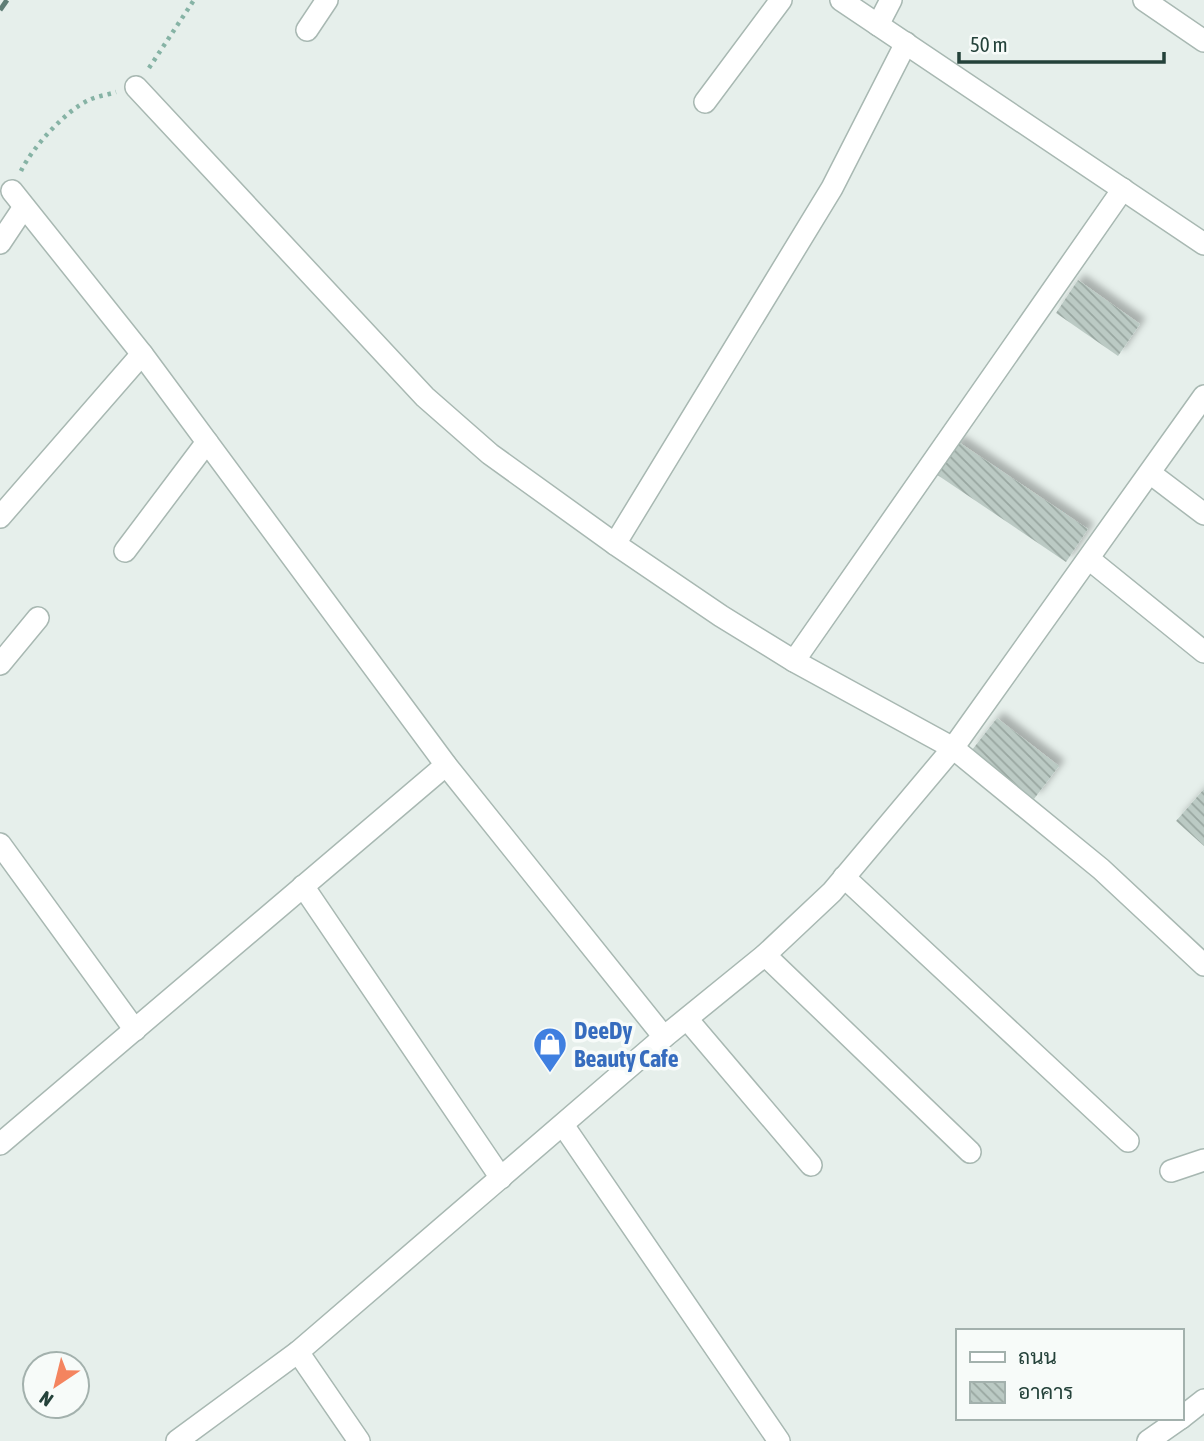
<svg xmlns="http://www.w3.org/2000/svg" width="1204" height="1441" viewBox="0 0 1204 1441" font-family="'Asap Condensed',Sarabun,sans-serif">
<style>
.building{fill:url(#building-back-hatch);filter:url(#shadow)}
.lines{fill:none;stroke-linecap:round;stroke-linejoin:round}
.minor-casing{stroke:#a8b8b2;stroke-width:24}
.path{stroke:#86b3a5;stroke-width:4.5;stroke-dasharray:3.5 5;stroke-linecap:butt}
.minor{stroke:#fff;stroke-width:21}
.rail{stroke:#5f7d75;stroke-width:5;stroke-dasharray:14 7;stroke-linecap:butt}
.labels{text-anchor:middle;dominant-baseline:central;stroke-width:7;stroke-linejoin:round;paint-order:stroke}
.shop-label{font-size:24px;font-weight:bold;fill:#366cbe;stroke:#f7fbf9;text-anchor:start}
</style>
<defs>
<pattern id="building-back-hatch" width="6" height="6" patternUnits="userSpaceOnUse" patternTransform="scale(1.75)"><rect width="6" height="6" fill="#bbcac4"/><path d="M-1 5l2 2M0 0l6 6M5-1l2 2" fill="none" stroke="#98a6a0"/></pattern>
<filter id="shadow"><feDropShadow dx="6" dy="-6" stdDeviation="3.5" flood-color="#0004"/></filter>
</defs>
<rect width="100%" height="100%" fill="#e6efeb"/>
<g class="building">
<polygon points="1078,280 1140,324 1118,356 1056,313"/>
<polygon points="957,441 1088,529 1066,562 936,474"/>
<polygon points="997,718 1059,766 1034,799 972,750"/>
<polygon points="1204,789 1204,846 1176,821"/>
</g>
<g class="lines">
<g class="minor-casing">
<g id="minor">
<polyline points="841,0 1204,244"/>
<polyline points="1144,0 1204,41"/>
<polyline points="878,25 891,0"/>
<polyline points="307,30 327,0"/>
<polyline points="136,87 425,397 490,454 615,544 721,616 794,661 953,748 1101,869 1204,965"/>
<polyline points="705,102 781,0"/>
<polyline points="12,191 142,354 446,765 664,1037"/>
<polyline points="0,243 24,207"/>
<polyline points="1150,473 1204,514"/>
<polyline points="0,517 142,354"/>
<polyline points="615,544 832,188 906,43"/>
<polyline points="125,551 207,442"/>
<polyline points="1089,559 1204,652"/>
<polyline points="794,661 1123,189"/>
<polyline points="0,664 38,618"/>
<polyline points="0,844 135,1030"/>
<polyline points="844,877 1128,1141"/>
<polyline points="303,886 501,1178"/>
<polyline points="765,955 970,1152"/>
<polyline points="687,1019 811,1165"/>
<polyline points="563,1125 779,1441"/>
<polyline points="0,1144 446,765"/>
<polyline points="1171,1171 1204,1160"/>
<polyline points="298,1352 359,1441"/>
<polyline points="1181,1418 1204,1400"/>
<polyline points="177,1441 298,1352 664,1037 765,955 832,892 953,748 1204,396"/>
<polyline points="1148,1441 1181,1418"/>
</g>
</g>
<g class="path">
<polyline points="149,68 194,0"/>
<path d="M21,171C32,148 65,111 89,100C97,96 107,95 116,92"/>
</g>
<use href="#minor" class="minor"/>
<polyline class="rail" points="0,10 7,0"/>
</g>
<defs>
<g id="shop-pin" transform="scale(1.75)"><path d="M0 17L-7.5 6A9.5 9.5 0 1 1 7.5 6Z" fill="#3f7fe0" stroke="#f7fbf9"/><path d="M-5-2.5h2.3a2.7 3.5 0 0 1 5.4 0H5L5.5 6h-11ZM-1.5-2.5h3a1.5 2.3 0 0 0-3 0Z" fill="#fff"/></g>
</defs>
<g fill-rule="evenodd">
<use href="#shop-pin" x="550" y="1044"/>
</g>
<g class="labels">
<g class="shop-label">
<text x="574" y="1030">DeeDy<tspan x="574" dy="28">Beauty Cafe</tspan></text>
</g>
</g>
<rect x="956" y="1329" width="228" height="91" fill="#f7fbf9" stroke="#a3b1ad" stroke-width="2"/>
<rect x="970" y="1352" width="35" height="10" fill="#ffffff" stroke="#a3b1ad" stroke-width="2"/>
<text x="1018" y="1364" font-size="21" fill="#24423a">ถนน</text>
<rect x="970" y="1382" width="35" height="21" fill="url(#building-back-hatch)" stroke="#a3b1ad" stroke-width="2"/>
<text x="1018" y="1399" font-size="21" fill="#24423a">อาคาร</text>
<g transform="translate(56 1385) rotate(215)"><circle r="33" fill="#f7fbf9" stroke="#a3b1ad" stroke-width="2"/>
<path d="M0-5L12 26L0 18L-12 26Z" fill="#f4845f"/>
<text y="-10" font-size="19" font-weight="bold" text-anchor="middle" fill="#24423a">N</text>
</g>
<path d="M959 52v10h205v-10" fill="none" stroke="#24423a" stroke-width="3.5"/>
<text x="970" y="52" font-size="21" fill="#24423a" stroke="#f7fbf9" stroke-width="5" paint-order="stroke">50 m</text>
</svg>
